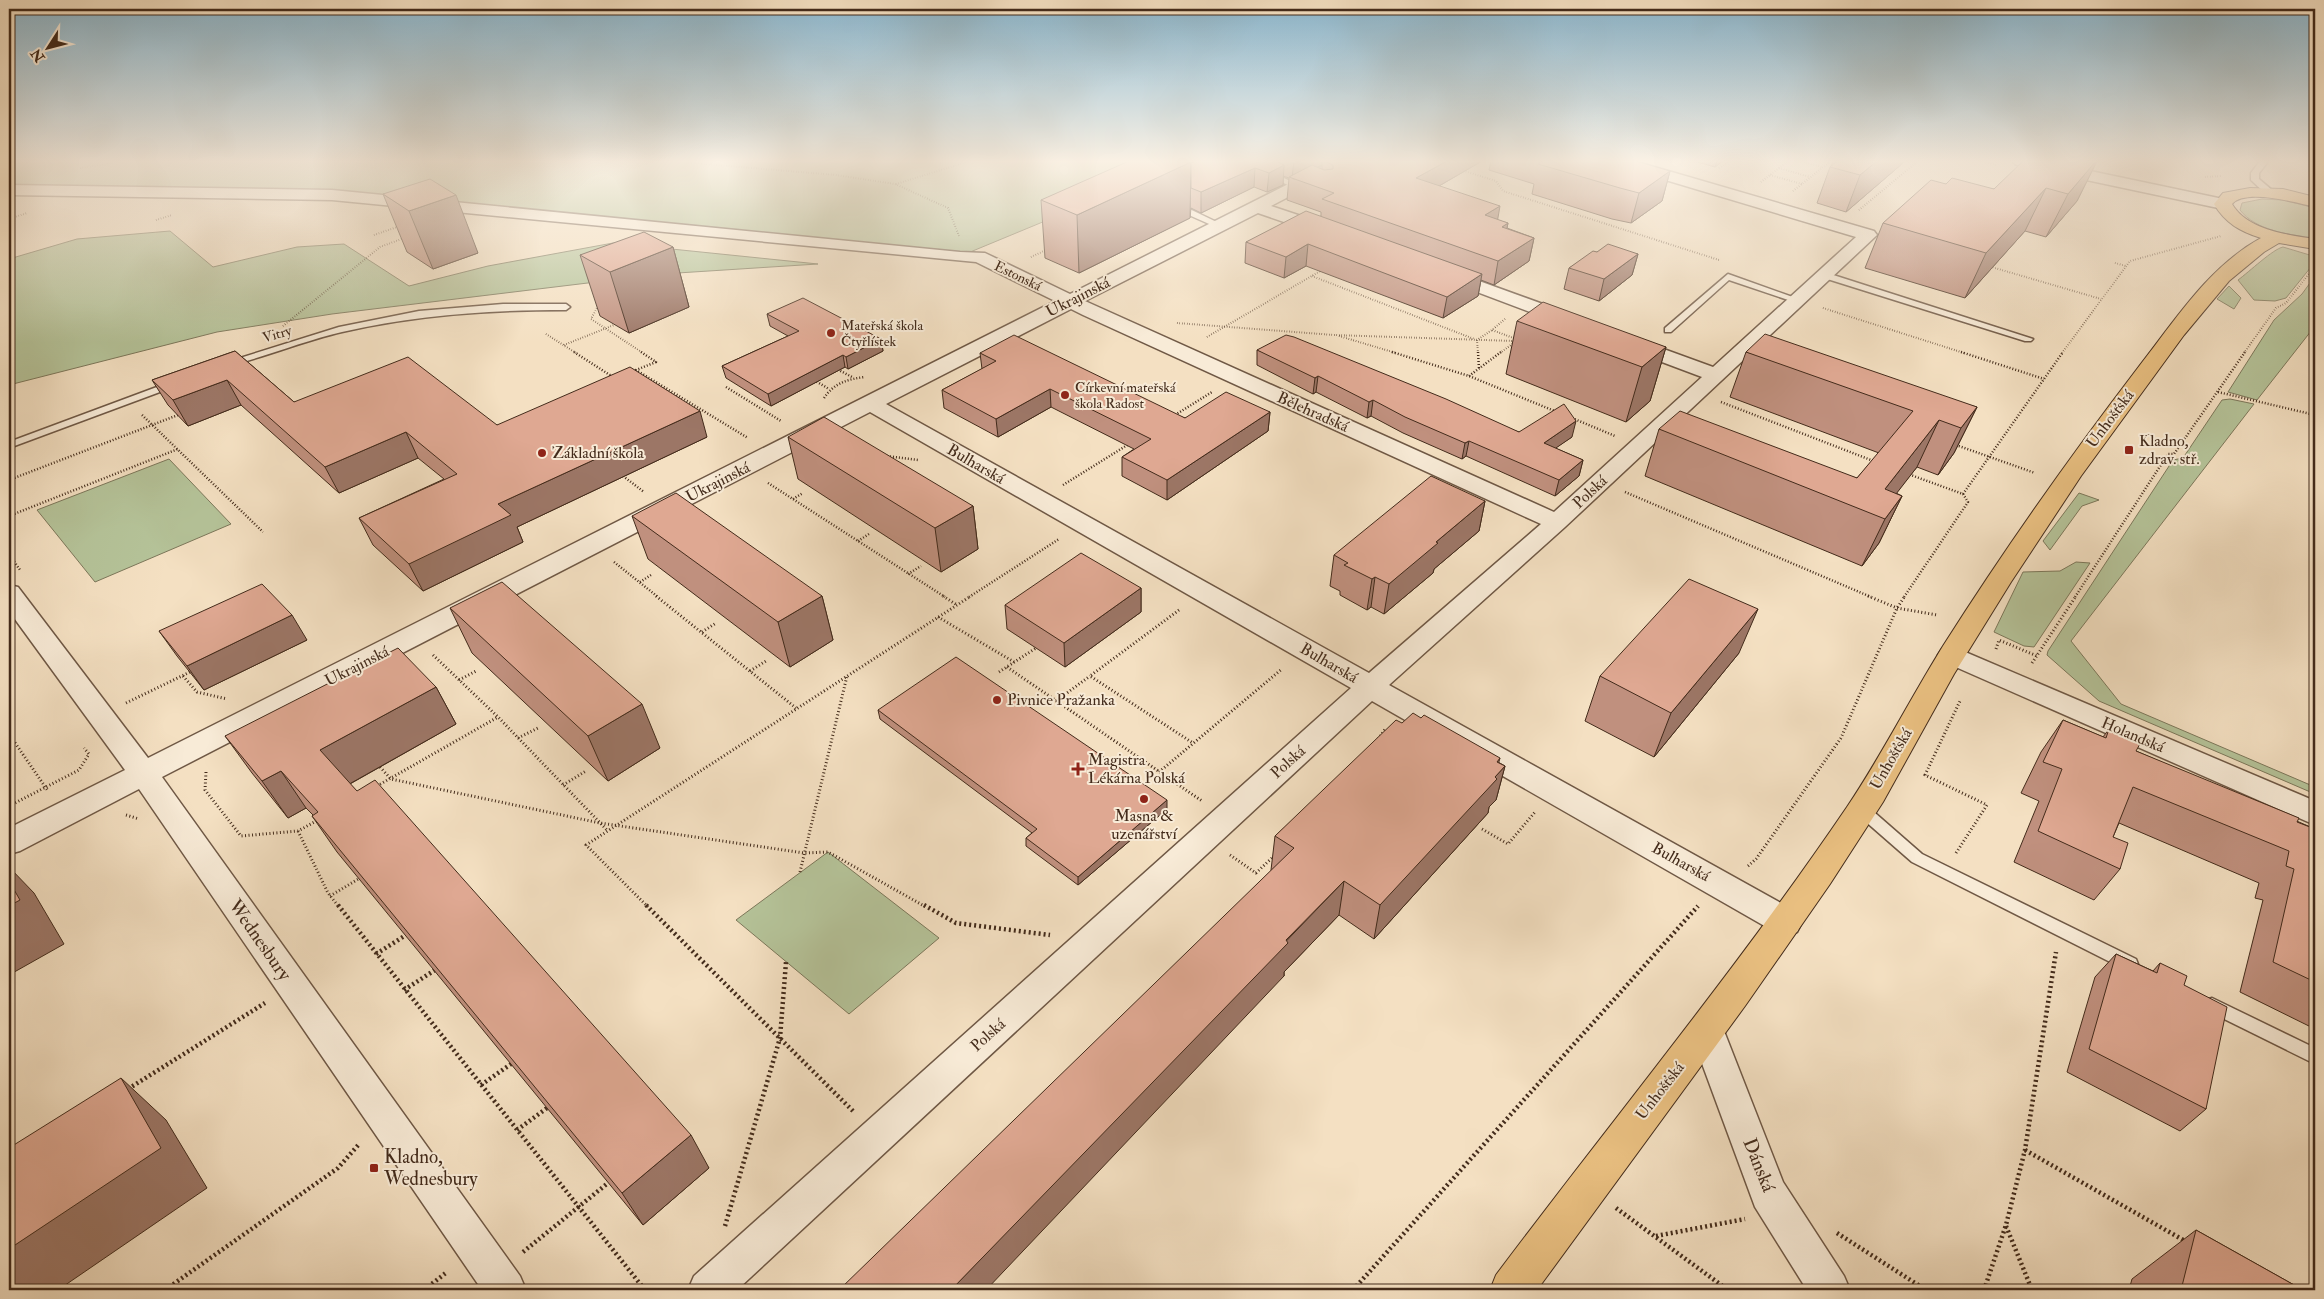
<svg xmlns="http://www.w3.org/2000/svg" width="2324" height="1299" viewBox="0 0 2324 1299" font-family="'IM FELL Double Pica',serif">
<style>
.green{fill:#b5c399;stroke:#7c775a}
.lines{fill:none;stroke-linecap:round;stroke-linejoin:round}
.service-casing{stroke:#6f5845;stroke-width:3}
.minor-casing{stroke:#6f5845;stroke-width:3}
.primary-casing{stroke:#432b1b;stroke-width:2}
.path-far3{stroke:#432b1b;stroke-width:2;stroke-dasharray:0.5 2;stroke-linecap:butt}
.path-far2{stroke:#432b1b;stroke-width:2.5;stroke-dasharray:1 2;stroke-linecap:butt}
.path-far1{stroke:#432b1b;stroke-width:3;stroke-dasharray:1 2.5;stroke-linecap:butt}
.path{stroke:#432b1b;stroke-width:4.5;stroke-dasharray:2 3;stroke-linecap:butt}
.service{fill:#f8ebd7;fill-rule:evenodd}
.minor{fill:#f8ebd7;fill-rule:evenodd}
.primary{fill:#eac081;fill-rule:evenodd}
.wall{fill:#c0907e;stroke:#432b1b;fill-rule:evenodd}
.shaded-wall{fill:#9c7666;stroke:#432b1b}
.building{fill:#dfa892;stroke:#432b1b}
.poi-dot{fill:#8f2418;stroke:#f8ebd7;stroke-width:2}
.labels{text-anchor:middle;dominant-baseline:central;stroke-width:4;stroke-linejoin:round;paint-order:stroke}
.far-street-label{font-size:14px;fill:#432b1b;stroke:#f8ebd7}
.far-poi-label{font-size:14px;fill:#432b1b;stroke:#f8ebd7;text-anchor:start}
.street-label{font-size:16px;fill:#432b1b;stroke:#f8ebd7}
.poi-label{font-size:16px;fill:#432b1b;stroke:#f8ebd7;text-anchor:start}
.near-street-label{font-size:19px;fill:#432b1b;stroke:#f8ebd7}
.near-poi-label{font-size:19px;fill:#432b1b;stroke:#f8ebd7;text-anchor:start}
</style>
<rect width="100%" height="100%" fill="#f4e0c2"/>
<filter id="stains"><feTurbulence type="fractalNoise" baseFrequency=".004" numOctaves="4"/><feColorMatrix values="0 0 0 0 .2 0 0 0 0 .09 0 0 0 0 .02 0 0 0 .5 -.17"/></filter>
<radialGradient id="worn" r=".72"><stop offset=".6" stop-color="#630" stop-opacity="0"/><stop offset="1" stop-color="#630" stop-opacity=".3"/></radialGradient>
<g class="green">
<polygon points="27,161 1190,161 963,255 341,192 9,188 9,166"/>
<path d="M2262,199L2283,200L2315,208V238C2291,235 2256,231 2240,210L2242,203Z"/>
<polygon points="170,231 213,267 297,247 344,244 409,286 488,266 613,243 818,264 662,274 332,314 217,332 9,385 9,259 77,239"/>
<path d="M2283,247L2313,256L2315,262L2286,298L2275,301L2254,300L2238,280C2249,272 2273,249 2283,247Z"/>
<polygon points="2315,276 2315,326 2257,400 2228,392 2274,320 2302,294"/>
<polygon points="2229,286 2241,298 2234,309 2217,299"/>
<polygon points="2230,399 2254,404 2071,641 2121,704 2315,787 2315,794 2099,701 2047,655 2048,651 2173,460 2183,458 2222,400"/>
<polygon points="169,459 231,524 95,582 37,510"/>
<polygon points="2079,493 2099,500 2082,506 2050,550 2043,541"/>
<polygon points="2076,562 2090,563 2034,647 2024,646 1994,632 2023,572 2060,571"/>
<polygon points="828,852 939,938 849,1014 736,920"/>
</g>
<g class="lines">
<g class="service-casing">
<g id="service">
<polygon points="1238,161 1248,161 1301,186 1294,188"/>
<polygon points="2260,161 2267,163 2259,173 2259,179 2273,191 2273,195 2267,195 2251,180 2251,173"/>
<polygon points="1173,204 1179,204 1223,225 1216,227 1173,208"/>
<polygon points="1821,273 1827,273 2033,339 2031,341 2025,341 1821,277"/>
<polygon points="1728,274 1801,300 1794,302 1729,280 1671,332 1665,332 1665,328"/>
<path d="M503,304H566L570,307L566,310C488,310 418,315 342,332C304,341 267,356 229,366L224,363L339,327L419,311Z"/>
<polygon points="173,381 176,382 176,386 9,448 9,442"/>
<polygon points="1862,805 1867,806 1922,854 2136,959 2138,964 2136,969 2130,971 2124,969 1912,862 1857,814 1855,810 1857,806"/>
<polygon points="2212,998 2315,1048 2315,1064 2206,1010 2204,1005 2206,1000"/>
</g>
</g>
<g class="minor-casing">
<g id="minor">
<path d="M1334,161H1354L1351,164L1271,206L1331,226L1334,230L1331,234H1319L1258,213L1085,301L1554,512L1702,377L1622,347L1619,343L1622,339L1629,337L1636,339L1713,367L1856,237L1612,164L1609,161H1634L1874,231L1877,235L1565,527L1389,685L1797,912L1802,922L1797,932L1786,935L1775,932L1372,701L737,1290H688L694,1276L1351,688L870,412L162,777L520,1276L526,1290H482L139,789L20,851L9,854V828L125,770L9,611V585L18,587L148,758L1055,301L976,262L332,200L9,195V185L332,190L960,252L985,253L1070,294ZM1071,309L1083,315L1541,524L1369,673L886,404Z"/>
<polygon points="2012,161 2043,161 2223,199 2229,201 2231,204 2229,207 2223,209 2020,166 2015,164"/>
<polygon points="1446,269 1576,316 1579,320 1576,324 1569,326 1562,324 1440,278 1437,274 1440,270"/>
<polygon points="1951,646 2315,801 2315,825 1942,661 1938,655 1942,649"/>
<polygon points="1707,1015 1719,1020 1724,1031 1783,1182 1844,1276 1850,1290 1807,1290 1755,1207 1690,1031 1695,1020"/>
</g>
</g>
<g class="primary-casing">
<path id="primary" d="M2250,188L2283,189L2315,197V207C2297,203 2246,188 2232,204C2247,230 2288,235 2315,239V249L2279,243L2264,252L2229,281L2184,335L2081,476L2011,582L1954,674L1883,802L1830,884L1745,1006L1537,1290H1490L1496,1275C1613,1119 1737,969 1847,807C1882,755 1910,699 1943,646C2004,550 2069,458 2137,369C2174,322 2208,267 2261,238C2241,232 2225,223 2214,204L2223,193Z"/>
</g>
<g class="path-far3">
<polyline points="669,161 836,175 895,184 948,208 959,236"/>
<polyline points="1799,161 1823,167"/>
<polyline points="1981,161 1997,165"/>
<polyline points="80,168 126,161"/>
<polyline points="1719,168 1729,161"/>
<polyline points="1779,168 1810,177"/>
<polyline points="1461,170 1496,181 1503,191 1719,260"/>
<polyline points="1770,175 1802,184"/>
<polyline points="2205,177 2221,176"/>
<polyline points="1761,182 1788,161"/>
<polyline points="896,184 970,161"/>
<polyline points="1793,191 1831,161"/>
<polyline points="1859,210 1918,161"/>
<polyline points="9,219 27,213"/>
<polyline points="156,220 172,215"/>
<polyline points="374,235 400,226"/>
<polyline points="1031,257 1046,250"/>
<polyline points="2115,263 2126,266"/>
<polyline points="1988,266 2101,299"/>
<polyline points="1312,276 1474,339"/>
<polyline points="598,306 591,319 643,353"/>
<polyline points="1823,308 1964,353"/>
<polyline points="1505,319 1492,330 1516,339"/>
<polyline points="1177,323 1334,335 1515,341"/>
<polyline points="283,326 380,247 404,238"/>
<polyline points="546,334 576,353"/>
<polyline points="1339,336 1396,353"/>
<polyline points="1207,337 1322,270"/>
<polyline points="564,345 614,325"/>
<polyline points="1478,353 1477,340 1492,330"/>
<polyline points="1500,353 1515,342"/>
<polyline points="2062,353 2130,261 2221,236"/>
<polyline points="2244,353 2276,308 2286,303 2315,266"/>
</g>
<g class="path-far2">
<polyline points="574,352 613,377"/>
<polyline points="641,352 656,362 636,370 748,438"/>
<polyline points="1392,352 1469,376 1557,412"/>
<polyline points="1478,352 1479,369"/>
<polyline points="1961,352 2044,379"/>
<polyline points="835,368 852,377"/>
<polyline points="1469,376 1501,352"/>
<polyline points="814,380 829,389"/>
<polyline points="726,387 781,421"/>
<polyline points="2218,392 2315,415"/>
<path d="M824,398C834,383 848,379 865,377"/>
<polyline points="1721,402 1876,462"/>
<polyline points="142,415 263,532"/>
<polyline points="1175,415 1212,392"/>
<polyline points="1572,418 1615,436"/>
<polyline points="1956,445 2035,473"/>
<polyline points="887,456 918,460"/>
<polyline points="623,476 644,492"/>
<polyline points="9,480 178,415"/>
<polyline points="768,483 945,597"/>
<polyline points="1063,485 1129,444"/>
<polyline points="1625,492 1871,597"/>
<polyline points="1963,494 2063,352"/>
<polyline points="793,499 803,493"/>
<polyline points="9,516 178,449"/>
<polyline points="858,541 869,534"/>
<polyline points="9,554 20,570"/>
<polyline points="614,562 658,597"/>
<polyline points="908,574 921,566"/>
<polyline points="640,582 651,575"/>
<polyline points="969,597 1059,539"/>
<polyline points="1904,597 1968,502 1963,494 1908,474"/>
<polyline points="2075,597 2168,454 2174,454 2245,352"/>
</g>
<g class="path-far1">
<polyline points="656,596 796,708"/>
<polyline points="943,596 957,605"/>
<polyline points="1868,596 1897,608 1937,615"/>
<polyline points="1179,610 1090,676 1193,743"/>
<polyline points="938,617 1014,662"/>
<polyline points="702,632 716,623"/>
<polyline points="1996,649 1999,640 2037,656"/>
<polyline points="433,655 498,717 607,830"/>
<polyline points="2032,663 2076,596"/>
<polyline points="1007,667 1202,801"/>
<polyline points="750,671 766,661"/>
<polyline points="999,672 1036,648"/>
<polyline points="183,676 197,692 227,699"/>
<polyline points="459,680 476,671"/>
<polyline points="1056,701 1090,676"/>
<polyline points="126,703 190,672"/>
<polyline points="9,734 48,791"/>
<polyline points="518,738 538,728"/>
<polyline points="1378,739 1386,728"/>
<polyline points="380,767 391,779 600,823 804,853 828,852 926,907"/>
<polyline points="206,772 205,790 241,836 298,831 318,820"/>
<polyline points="1159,772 1282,669"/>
<polyline points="563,785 586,771"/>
<polyline points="377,786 498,717"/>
<polyline points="9,806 79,770 89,754 84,748"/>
<polyline points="126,815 139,819"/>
<polyline points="1482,829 1508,844 1535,812"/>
<polyline points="298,831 328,893 339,907"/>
<polyline points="1956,853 1987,805 1925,775 1960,701"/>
<polyline points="1230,855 1256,873 1274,856"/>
<polyline points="1748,866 1756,859 1841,738 1897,608 1905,596"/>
<polyline points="800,872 847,676"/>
<polyline points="330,896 360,878"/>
<polyline points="648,907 586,845 971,596"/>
</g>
<g class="path">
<polyline points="338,905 645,1290"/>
<polyline points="646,905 854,1112"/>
<polyline points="924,905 956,923 1050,935"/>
<polyline points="376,954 406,935"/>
<polyline points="404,990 435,970"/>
<polyline points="9,1015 13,1013"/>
<polyline points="481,1085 511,1064"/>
<polyline points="128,1089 265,1003"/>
<polyline points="517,1130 547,1108"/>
<polyline points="2025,1150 2185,1241"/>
<polyline points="1616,1208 1728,1290"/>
<polyline points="725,1226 780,1038 786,962"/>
<polyline points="2006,1226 2032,1290"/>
<polyline points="1837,1233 1926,1290"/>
<polyline points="1656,1236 1745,1219"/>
<polyline points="523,1252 608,1183"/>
<polyline points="165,1290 338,1168 360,1143"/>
<polyline points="424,1290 447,1272"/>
<polyline points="1353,1290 1698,906"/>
<polyline points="1984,1290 2006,1225 2025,1150 2056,952"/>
</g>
<use href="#service" class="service"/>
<use href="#minor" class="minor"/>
<use href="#primary" class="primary"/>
</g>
<g class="wall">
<path d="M1196,161H1482L1439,186L1497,220L1508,223L1507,228L1534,238L1529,261L1494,285L1481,280L1478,296L1443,318L1306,266L1284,278L1245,263L1246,242L1321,216V212L1287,200L1289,178L1283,176V185L1267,192L1254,187L1201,213L1191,208L1190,218L1079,273L1045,258L1041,200L1191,162V163ZM1322,165V169L1317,168Z"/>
<polygon points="1491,161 1636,161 1670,171 1662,201 1631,223 1612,219 1532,194 1534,184 1489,170"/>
<polygon points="1694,161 1723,161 1715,167"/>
<polygon points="1833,161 1903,161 1903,163 1846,212 1817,203 1830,167 1831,166"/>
<polygon points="2097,161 2077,201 2046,237 2025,231 1965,298 1865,268 1883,223 1946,184 1994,189"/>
<polygon points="383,194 478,253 433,269 407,252"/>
<polygon points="673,247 689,307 629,333 600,316 580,255"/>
<polygon points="1597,252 1638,254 1632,275 1599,301 1564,289 1569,268"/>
<polygon points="767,314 881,339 883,351 848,369 845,367 771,406 726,378 722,366 788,336 770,326"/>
<polygon points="1517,321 1666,347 1650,401 1626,422 1506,374"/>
<polygon points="1257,350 1519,432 1572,437 1555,448 1583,460 1579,476 1555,496 1466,456 1462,459 1403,433 1371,416 1367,418 1316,392 1313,394 1257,365"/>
<polygon points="235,351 294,402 497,425 707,437 517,527 523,542 423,591 373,545 359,518 444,479 418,458 339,493 241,405 188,426 168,405 152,380"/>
<polygon points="1746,352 1977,407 1954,453 1938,475 1917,467 1896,493 1902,496 1879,543 1862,566 1645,476 1659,429 1857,478 1879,453 1730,397"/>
<polygon points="980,353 1185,418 1270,412 1268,431 1167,500 1122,476 1122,457 1134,449 1051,407 998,437 944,408 942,390 982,369"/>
<polygon points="788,437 973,506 978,549 941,572 798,479"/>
<polygon points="1485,501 1479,531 1434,569 1433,573 1384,614 1371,607 1367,610 1340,595 1340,591 1330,586 1334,555"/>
<polygon points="632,516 822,596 833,640 790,667 648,559"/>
<polygon points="1141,588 1141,612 1065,667 1007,629 1005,605"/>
<polygon points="450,608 660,748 608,781 472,653"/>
<polygon points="159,631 307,640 204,690 177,656"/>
<polygon points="1739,653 1654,757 1585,721 1600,676"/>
<polygon points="436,687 456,724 350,784 709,1168 643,1225 337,852 312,816 313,815 306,808 288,818 252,773 225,736"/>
<polygon points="878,710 1167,809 1078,885 1026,846 1026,838 1032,833 880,719"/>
<polygon points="1421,718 1505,766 1496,800 1489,807 1488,813 1374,939 1339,915 1284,972 1284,976 1271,870 1275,836 1402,723"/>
<polygon points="2063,720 2103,737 2109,729 2136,751 2315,829 2315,1029 2240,992 2263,900 2255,898 2259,883 2119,823 2113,837 2120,869 2094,900 2014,862 2039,801 2021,793 2041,752"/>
<polygon points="2116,954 2153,971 2160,963 2184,985 2206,1109 2180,1131 2067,1072 2095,977"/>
<polygon points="2196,1230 2303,1290 2129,1290 2132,1279"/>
</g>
<g class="shaded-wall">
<polygon points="1294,161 1322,161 1322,165 1294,179 1292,178"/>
<polygon points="1447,161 1482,161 1413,201 1416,178"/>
<polygon points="1717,161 1723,161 1715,167"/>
<polygon points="1877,161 1903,161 1903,163 1846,212 1860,175"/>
<polygon points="2096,161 2097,161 2077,201 2046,237 2068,194"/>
<polygon points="1191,162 1190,218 1079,273 1077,215"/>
<polygon points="1284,165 1283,185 1267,192 1269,173"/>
<polygon points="1255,168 1254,187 1201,213 1201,192"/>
<polygon points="1670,171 1662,201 1631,223 1639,193"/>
<polygon points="2046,188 2025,231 1965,298 1986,253"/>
<polygon points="456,195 478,253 433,269 409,211"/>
<polygon points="1500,206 1496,229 1485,215"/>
<polygon points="1508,223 1503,246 1502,227"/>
<polygon points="1534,238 1529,261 1494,285 1498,261"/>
<polygon points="1308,244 1306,266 1284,278 1286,257"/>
<polygon points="673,247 689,307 629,333 610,272"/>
<polygon points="1638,254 1632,275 1599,301 1604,279"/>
<polygon points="1482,274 1478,296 1443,318 1447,297"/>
<polygon points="881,339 883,351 848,369 846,357"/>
<polygon points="1666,347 1650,401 1626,422 1642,367"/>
<polygon points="843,355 845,367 771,406 768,394"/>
<polygon points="1318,376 1316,392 1313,394 1315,378"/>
<polygon points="227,380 241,405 188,426 173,400"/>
<polygon points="1050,389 1051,407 998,437 996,419"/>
<polygon points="1373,400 1371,416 1367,418 1369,402"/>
<polygon points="1977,407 1954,453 1938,475 1961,428"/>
<polygon points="700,411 707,437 517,527 523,542 423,591 409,564 498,504"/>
<polygon points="1270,412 1268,431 1167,500 1167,480"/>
<polygon points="1939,420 1917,467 1879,516 1885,489"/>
<polygon points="1576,421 1572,437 1540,459 1544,443"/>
<polygon points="406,432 418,458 339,493 325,467"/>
<polygon points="1469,441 1466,456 1462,459 1465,443"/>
<polygon points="1583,460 1579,476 1555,496 1559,480"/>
<polygon points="1902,496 1879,543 1862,566 1885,519"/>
<polygon points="1485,501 1479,531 1434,569 1433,573 1384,614 1389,584 1436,542"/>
<polygon points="973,506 978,549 941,572 935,528"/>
<polygon points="1375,577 1371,607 1367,610 1372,579"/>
<polygon points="1141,588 1141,612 1065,667 1064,643"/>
<polygon points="822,596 833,640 790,667 778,622"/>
<polygon points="1758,609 1739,653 1654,757 1671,713"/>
<polygon points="292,615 307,640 204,690 187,666"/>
<polygon points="436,687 456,724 344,787 320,750"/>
<polygon points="642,704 660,748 608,781 588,736"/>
<polygon points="1500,758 1493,783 1495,777 1505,766 1496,800 1489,807 1488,813 1374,939 1380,905"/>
<polygon points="281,771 306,808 288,818 262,781"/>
<polygon points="1167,800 1167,809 1078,885 1078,877"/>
<polygon points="9,867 34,893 64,944 9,975"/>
<polygon points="1344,881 1339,915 1284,972 1284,976 986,1290 951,1290"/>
<polygon points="121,1078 166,1120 207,1188 58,1290 9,1290 9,1249"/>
<polygon points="691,1135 709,1168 643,1225 622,1193"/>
</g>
<g class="building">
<polygon points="1129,161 1191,162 1077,215 1041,200"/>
<polygon points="1196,161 1276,161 1284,165 1269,173 1255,168 1201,192 1191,188 1191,163"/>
<polygon points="1324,161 1447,161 1416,178 1500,206 1485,215 1508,223 1502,227 1534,238 1498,261 1322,199 1334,193 1289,177 1312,165 1324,170 1333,169 1333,165"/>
<polygon points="1542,161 1636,161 1670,171 1639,193 1620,188 1538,164"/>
<polygon points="1836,161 1877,161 1860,175 1830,167 1837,161"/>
<polygon points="2023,161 2096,161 2068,194 2046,188 1986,253 1883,223 1931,180 1946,184 1952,178 1994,189"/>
<polygon points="430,179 456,195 409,211 383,194"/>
<polygon points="1306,211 1482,274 1447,297 1308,244 1286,257 1246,242"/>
<polygon points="644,232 673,247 610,272 580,255"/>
<polygon points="1608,244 1638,254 1604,279 1569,268 1593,251 1597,252"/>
<polygon points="803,298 881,339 846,357 843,355 768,394 722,366 799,331 767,314"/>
<polygon points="1543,302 1666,347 1642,367 1517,321"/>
<polygon points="1765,334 1977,407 1961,428 1939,420 1885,489 1902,496 1885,519 1659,429 1680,411 1857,478 1913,411 1746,352"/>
<polygon points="1014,335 1185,418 1226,392 1270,412 1167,480 1122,457 1151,439 1050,389 996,419 942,390 996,361 980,353"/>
<polygon points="1286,335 1294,337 1446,399 1519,432 1564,404 1576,421 1544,443 1583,460 1559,480 1469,441 1465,443 1405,417 1373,400 1369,402 1318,376 1315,378 1257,350"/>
<polygon points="235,351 294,402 408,357 497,425 630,367 700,411 498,504 511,515 409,564 359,518 457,474 406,432 325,467 227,380 173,400 152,380"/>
<polygon points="824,417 973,506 935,528 788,437"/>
<polygon points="1431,476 1485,501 1436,542 1438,543 1389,584 1375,577 1372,579 1344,565 1348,563 1334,555"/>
<polygon points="676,493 822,596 778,622 632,516"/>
<polygon points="1081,553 1141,588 1064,643 1005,605"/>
<polygon points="1689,579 1758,609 1671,713 1600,676"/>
<polygon points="502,582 642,704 588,736 450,608"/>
<polygon points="262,584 292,615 187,666 159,631"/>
<polygon points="398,648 436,687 320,750 357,791 375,780 691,1135 622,1193 312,816 318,812 281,771 262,781 225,736"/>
<polygon points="956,657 1167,800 1078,877 1026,838 1037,829 878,710"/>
<polygon points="1413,713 1421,718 1424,715 1500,758 1497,762 1505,766 1495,777 1497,779 1380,905 1344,881 1286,940 1288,943 951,1290 839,1290 1294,848 1275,836 1396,720 1402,723"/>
<polygon points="2063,720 2106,738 2109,729 2141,742 2136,751 2299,818 2297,822 2315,829 2315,982 2273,962 2294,869 2286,866 2289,851 2133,787 2113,837 2128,843 2120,869 2038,831 2062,769 2043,762"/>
<polygon points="9,881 20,900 9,906"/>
<polygon points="2116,954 2157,973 2160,963 2187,976 2184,985 2227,1007 2206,1109 2089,1049"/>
<polygon points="121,1078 161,1148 9,1249 9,1148"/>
<polygon points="2196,1230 2303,1290 2181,1290"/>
</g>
<linearGradient id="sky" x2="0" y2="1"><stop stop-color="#8ab8d1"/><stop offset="0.47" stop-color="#faf1e4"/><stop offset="1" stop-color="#faf1e4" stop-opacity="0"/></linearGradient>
<rect width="2324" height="343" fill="url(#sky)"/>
<g class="poi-dot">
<circle cx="831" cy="333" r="5"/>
<circle cx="1065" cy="395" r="5"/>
<rect x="2124" y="445" width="10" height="10" rx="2.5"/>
<circle cx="542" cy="453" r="5"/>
<circle cx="997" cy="700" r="5"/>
<path d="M1075.5 761.5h5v5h5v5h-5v5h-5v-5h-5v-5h5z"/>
<circle cx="1144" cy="799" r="5"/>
<rect x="369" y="1163" width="10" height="10" rx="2.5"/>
</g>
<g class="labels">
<g class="far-street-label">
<text transform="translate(1018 276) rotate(26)">Estonská</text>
<text transform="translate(277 334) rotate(-16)">Vitry</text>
</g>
<g class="far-poi-label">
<text x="841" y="325">Mateřská škola<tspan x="841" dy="16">Čtyřlístek</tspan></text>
<text x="1075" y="387">Církevní mateřská<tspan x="1075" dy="16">škola Radost</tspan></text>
</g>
<g class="street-label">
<text transform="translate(1078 297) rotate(-27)">Ukrajinská</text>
<text transform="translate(1313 412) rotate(24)">Bělehradská</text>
<text transform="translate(2110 419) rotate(-53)">Unhošťská</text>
<text transform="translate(976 464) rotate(30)">Bulharská</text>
<text transform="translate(718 482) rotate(-27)">Ukrajinská</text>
<text transform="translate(1590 492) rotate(-43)">Polská</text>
<text transform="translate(1329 663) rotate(30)">Bulharská</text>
<text transform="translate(357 666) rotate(-27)">Ukrajinská</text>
<text transform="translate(2133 735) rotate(23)">Holandská</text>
<text transform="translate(1891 759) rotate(-60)">Unhošťská</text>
<text transform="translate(1288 762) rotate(-42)">Polská</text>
<text transform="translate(1681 862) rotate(29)">Bulharská</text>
<text transform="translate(988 1035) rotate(-42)">Polská</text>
<text transform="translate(1660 1091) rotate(-52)">Unhošťská</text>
</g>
<g class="poi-label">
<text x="2139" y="441">Kladno,<tspan x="2139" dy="18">zdrav. stř.</tspan></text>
<text x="552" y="453">Základní škola</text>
<text x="1007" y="700">Pivnice Pražanka</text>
<text x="1088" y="760">Magistra<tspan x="1088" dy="18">Lékárna Polská</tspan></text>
<text x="1144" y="816" text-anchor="middle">Masna &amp;<tspan x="1144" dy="18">uzenářství</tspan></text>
</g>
<g class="near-street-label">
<text transform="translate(260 940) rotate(55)">Wednesbury</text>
<text transform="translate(1759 1165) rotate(68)">Dánská</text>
</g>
<g class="near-poi-label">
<text x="384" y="1157">Kladno,<tspan x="384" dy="22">Wednesbury</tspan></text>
</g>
</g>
<rect width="2324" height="1299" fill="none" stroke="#f4e0c2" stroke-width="30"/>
<rect x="10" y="10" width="2304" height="1279" fill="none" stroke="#432b1b" stroke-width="2.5"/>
<rect x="15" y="15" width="2294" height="1269" fill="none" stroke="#432b1b"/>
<g transform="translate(48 48) rotate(234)" stroke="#f8ebd7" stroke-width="4" paint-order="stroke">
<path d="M0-4L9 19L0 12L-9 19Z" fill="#432b1b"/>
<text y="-8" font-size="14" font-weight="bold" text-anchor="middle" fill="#432b1b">N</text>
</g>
<rect width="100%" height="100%" filter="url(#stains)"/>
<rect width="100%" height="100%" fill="url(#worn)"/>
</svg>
